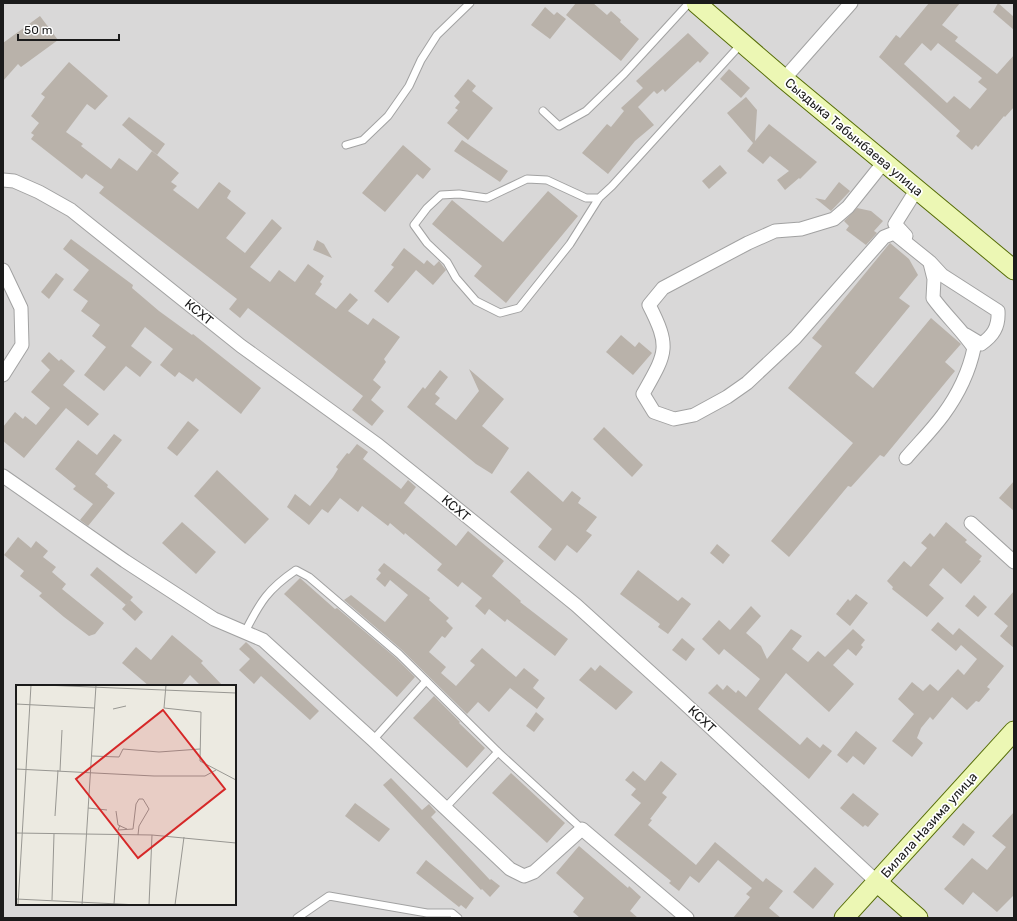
<svg xmlns="http://www.w3.org/2000/svg" width="1017" height="921" viewBox="0 0 1017 921" font-family="Rubik,sans-serif">
<style>
.residential{fill:#d9d8d8;fill-rule:evenodd}
.building{fill:#b9b2aa;fill-rule:evenodd}
.lines{fill:none;stroke-linecap:round;stroke-linejoin:round}
.lane-casing{stroke:#a2a2a2;stroke-width:9}
.street-casing{stroke:#a2a2a2;stroke-width:15}
.secondary-casing{stroke:#566d07;stroke-width:21}
.lane{stroke:#fff;stroke-width:7}
.street{stroke:#fff;stroke-width:13}
.secondary{stroke:#ecf7b4;stroke-width:19}
.labels{text-anchor:middle;dominant-baseline:central;stroke-width:3.5;stroke-linejoin:round;paint-order:stroke}
.street-label{font-size:13px;fill:#1b1b1b;stroke:#fff}
.inset-road{fill:none;stroke:#989792;stroke-width:1}
.view{fill:#d62828;fill-opacity:0.15;stroke:#d62828;stroke-width:2}
.inset-edge{fill:none;stroke:#1b1b1b;stroke-width:2}
</style>
<rect width="100%" height="100%" fill="#eceae1"/>
<path class="residential" d="M3,3H1014V918H3ZM17,686H235V904H17Z"/>
<g class="building">
<polygon points="576,3 593,3 607,15 611,11 621,20 620,22 639,39 621,61 566,15"/>
<path d="M929,3H960L942,25L958,37L955,41L997,74L1014,55V107L1005,117L1004,116L978,147L976,145L972,150L956,136L960,131L879,57L896,35L900,38ZM922,43L931,51L938,43L982,78L978,82L987,89L970,109L954,96L947,103L904,64Z"/>
<polygon points="998,3 1014,17 1014,30 993,12"/>
<polygon points="545,7 554,15 557,12 566,19 550,39 531,25"/>
<polygon points="40,16 58,40 21,67 18,64 3,81 3,43"/>
<polygon points="688,33 709,53 700,63 698,61 665,92 663,89 657,94 654,91 638,107 654,125 635,141 608,174 582,153 607,124 611,127 624,111 621,108 643,88 636,81"/>
<polygon points="69,62 108,96 95,110 87,104 66,132 83,144 81,146 111,169 119,158 137,171 152,151 179,173 171,182 177,186 173,190 198,209 219,182 231,191 227,198 246,213 226,238 245,253 272,219 282,228 250,267 270,282 279,270 295,282 308,264 324,276 320,282 322,284 315,294 336,309 350,293 358,300 348,311 368,325 373,318 400,337 384,359 386,362 373,380 381,387 371,400 384,411 372,426 352,410 363,396 248,308 240,318 229,309 237,299 99,193 104,187 86,174 82,179 31,139 34,135 31,133 39,123 31,116 45,97 41,94"/>
<polygon points="729,69 750,88 741,98 720,79"/>
<polygon points="468,79 476,86 472,91 493,108 468,140 447,123 458,110 455,108 460,102 454,96"/>
<polygon points="746,97 757,110 755,141 769,124 817,162 800,179 799,178 785,190 777,180 789,171 770,156 763,164 747,151 753,143 727,113"/>
<polygon points="129,117 165,144 157,155 122,125"/>
<polygon points="462,140 508,171 500,182 454,151"/>
<polygon points="403,145 431,169 423,179 417,174 385,212 362,193"/>
<polygon points="720,165 727,173 709,189 702,181"/>
<polygon points="839,182 850,191 831,211 815,198 825,200"/>
<polygon points="548,191 578,216 506,303 474,276 482,266 432,224 452,200 503,242"/>
<polygon points="857,208 871,211 883,221 874,231 877,233 866,245 846,230 849,226 844,221"/>
<polygon points="71,239 133,285 132,288 159,311 192,335 193,334 261,388 243,411 241,414 196,378 193,382 179,372 175,377 160,365 173,349 145,327 131,346 152,362 140,377 126,366 104,391 84,375 106,347 92,336 100,325 81,311 88,301 73,290 89,270 63,249"/>
<polygon points="317,240 324,244 332,258 313,250"/>
<polygon points="890,243 909,259 918,275 899,298 910,306 855,373 873,388 931,318 961,344 945,362 955,371 884,457 880,455 851,487 848,486 789,557 771,541 853,443 788,388 822,346 812,338"/>
<polygon points="404,248 424,264 427,260 434,266 439,261 446,270 433,285 416,270 388,303 374,291 394,267 391,265"/>
<polygon points="56,273 64,279 49,299 41,292"/>
<polygon points="621,335 635,347 639,342 652,353 633,375 606,352"/>
<polygon points="49,352 59,361 61,359 75,371 63,385 99,414 88,426 66,408 24,458 3,441 3,427 15,412 23,419 25,416 36,425 50,408 31,392 50,370 41,361"/>
<polygon points="469,369 504,399 482,426 509,448 492,474 476,464 407,407 423,387 425,389 440,370 448,377 435,394 440,398 435,404 456,420 479,391"/>
<polygon points="188,421 199,430 177,456 167,448"/>
<polygon points="604,427 643,465 632,477 593,439"/>
<polygon points="114,434 122,440 95,474 108,485 107,487 115,493 88,526 80,520 93,504 73,489 76,486 55,469 78,440 97,455"/>
<polygon points="357,444 368,452 363,459 401,489 408,480 416,487 404,503 456,546 468,531 504,561 492,576 521,601 520,602 568,639 555,656 507,619 505,622 489,609 485,615 475,606 482,598 462,582 458,587 437,570 442,564 405,533 404,535 390,523 388,526 362,506 358,512 340,498 328,513 322,509 309,525 287,507 295,494 310,506 333,477 338,469 336,467 347,453 349,454"/>
<polygon points="217,470 269,519 245,544 194,496"/>
<polygon points="528,471 563,502 572,491 581,498 578,503 597,517 586,531 592,535 577,553 567,545 555,561 538,547 552,529 510,492"/>
<polygon points="1014,481 1014,511 999,498"/>
<polygon points="182,522 216,552 196,574 162,543"/>
<polygon points="946,522 967,540 965,542 982,556 979,560 981,561 961,584 943,568 929,585 944,598 927,617 892,589 893,587 887,581 904,561 911,567 927,548 921,543 930,533 934,537"/>
<polygon points="18,537 31,548 36,541 48,551 43,557 56,567 52,572 66,584 62,589 104,623 95,634 89,636 64,617 39,596 42,593 20,576 24,571 4,555"/>
<polygon points="717,544 730,555 723,564 710,553"/>
<polygon points="384,563 430,598 429,600 449,618 446,621 453,628 445,638 442,636 429,652 446,667 441,673 456,686 475,665 470,661 482,648 516,677 524,668 539,680 533,688 545,698 537,709 510,688 489,712 478,702 467,714 402,650 344,600 351,595 385,622 408,595 390,580 385,587 376,579 381,573 378,570"/>
<polygon points="97,567 133,597 126,605 90,575"/>
<polygon points="638,570 678,601 682,597 691,604 668,634 658,627 660,624 620,594"/>
<polygon points="300,578 335,609 337,608 396,658 415,677 397,697 284,594"/>
<polygon points="1014,591 1014,648 1000,636 1008,626 994,614"/>
<polygon points="856,594 868,603 850,626 836,614 848,599 850,601"/>
<polygon points="974,595 987,607 978,617 965,606"/>
<polygon points="130,600 143,612 135,621 122,609"/>
<polygon points="751,606 761,616 746,633 761,646 767,659 791,629 802,636 792,649 808,662 818,651 825,657 853,629 865,640 861,645 863,647 856,656 848,649 833,665 854,684 829,712 786,673 758,709 800,745 807,737 820,748 823,744 832,751 809,779 708,693 717,684 723,690 727,685 736,693 738,690 746,697 760,679 724,649 719,655 702,639 719,620 730,630"/>
<polygon points="938,622 953,635 959,628 1004,666 987,687 990,689 979,702 976,701 967,710 952,697 933,720 930,717 921,728 917,738 923,743 912,757 892,741 914,714 898,699 912,682 923,691 930,684 938,691 958,669 964,675 977,659 961,645 956,651 931,630"/>
<polygon points="172,635 203,661 201,663 223,686 201,686 190,675 181,686 149,686 122,663 136,647 151,660"/>
<polygon points="682,638 695,649 686,661 672,650"/>
<polygon points="246,642 319,711 310,720 261,676 254,684 239,670 250,659 239,649"/>
<polygon points="600,665 633,692 616,710 579,680 591,667 595,671"/>
<polygon points="434,696 460,722 459,723 485,748 467,768 413,718"/>
<polygon points="536,712 544,719 534,732 526,726"/>
<polygon points="856,731 877,748 864,765 853,756 847,763 837,755"/>
<polygon points="661,761 677,774 662,793 667,797 650,819 652,820 648,825 696,865 715,842 763,882 766,878 783,891 769,908 781,918 733,918 750,897 746,894 752,888 718,860 699,883 690,876 679,891 669,883 671,881 614,835 641,803 631,795 636,789 625,780 633,771 645,781"/>
<polygon points="511,773 565,823 547,843 492,793"/>
<polygon points="391,778 422,810 429,804 436,812 431,817 490,880 491,879 500,886 490,897 482,889 481,890 383,785"/>
<polygon points="853,793 879,814 868,827 865,825 863,827 840,808"/>
<polygon points="355,803 390,829 379,842 345,816"/>
<polygon points="1014,812 1014,895 997,912 973,892 963,905 944,889 972,858 987,870 1006,847 992,836"/>
<polygon points="963,823 975,832 964,846 952,837"/>
<polygon points="579,846 628,888 629,886 641,897 630,911 638,918 580,918 573,912 584,898 556,873"/>
<polygon points="426,860 474,898 466,909 461,905 459,907 416,873"/>
<polygon points="815,867 834,884 813,909 793,892"/>
</g>
<g class="lines">
<g class="lane-casing">
<g id="lane">
<polyline points="543,111 559,126 586,111 624,74 689,3"/>
<polyline points="346,145 363,140 388,116 409,86 421,60 437,35 470,3"/>
<polyline points="599,198 586,198 547,180 527,179 487,198 459,194 441,195 427,208 414,225 427,243 447,262 456,278 476,301 500,313 519,308 570,244 599,198 612,186 742,43"/>
<path d="M245,632C260,602 268,589 296,570L309,577L399,654L498,752L582,829"/>
<polyline points="373,740 426,681"/>
<polyline points="445,808 498,752"/>
<polyline points="297,918 329,896 427,913 452,913 458,918"/>
</g>
</g>
<g class="street-casing">
<g id="street">
<polyline points="784,79 851,3"/>
<path d="M884,162L848,207L834,219L801,229L775,231L748,243L663,288L649,305C671,348 666,353 643,394L654,412L674,419L694,415L727,397L747,383L795,338L884,237L894,233L930,262L942,275L998,311C999,327 993,336 981,344L966,335"/>
<polyline points="3,180 14,181 39,192 71,210 241,346 378,445 438,493 576,605 681,700 877,882"/>
<polyline points="906,236 895,224 917,189"/>
<polyline points="3,270 21,308 22,345 3,375"/>
<path d="M906,458C918,444 932,430 943,415C957,396 969,372 974,348C962,330 946,316 933,298L934,279L930,263"/>
<polyline points="3,476 125,561 214,619 263,640 373,740 510,869 524,876 534,872 582,829 687,918"/>
<polyline points="971,523 1014,562"/>
</g>
</g>
<g class="secondary-casing">
<g id="secondary">
<polyline points="696,3 784,79 1014,270"/>
<polyline points="877,882 918,918"/>
<polyline points="844,918 1014,731"/>
</g>
</g>
<use href="#lane" class="lane"/>
<use href="#street" class="street"/>
<use href="#secondary" class="secondary"/>
</g>
<g class="labels">
<g class="street-label">
<text transform="translate(854 137) rotate(40)">Сыздыка Табынбаева улица</text>
<text transform="translate(199 312) rotate(39)">КСХТ</text>
<text transform="translate(456 508) rotate(40)">КСХТ</text>
<text transform="translate(702 719) rotate(43)">КСХТ</text>
<text transform="translate(929 825) rotate(-48)">Билала Назима улица</text>
</g>
</g>
<g transform="translate(16 685)">
<rect width="220" height="220" fill="#eceae1"/>
<path class="inset-road" d="M27,0L220,8M150,0L148,23L185,27L184,76L220,95M0,19L78,23M97,24L110,21M76,71L103,72L107,64L143,67L184,64M0,84L138,91H189L200,85M44,86L46,45M72,123L91,125M100,126L102,140L111,144M39,131L42,85M104,140L102,145L117,144L120,119L123,114H127L133,124L123,141L122,150M0,148L136,150L220,158M0,214L123,220M36,215L38,149M98,219L103,149M2,220L15,0M66,220L80,0M133,220L136,150M159,220L168,152"/>
<path class="view" d="M147,25L209,104L122,173L60,94Z"/>
<rect width="220" height="220" class="inset-edge"/>
</g>
<rect width="1017" height="921" fill="none" stroke="#1b1b1b" stroke-width="8"/>
<path d="M18 34v6h101v-6" fill="none" stroke="#1b1b1b" stroke-width="2"/>
<text x="24" y="34" font-size="12" fill="#1b1b1b" stroke="#ffffff" stroke-width="3" paint-order="stroke">50 m</text>
</svg>
